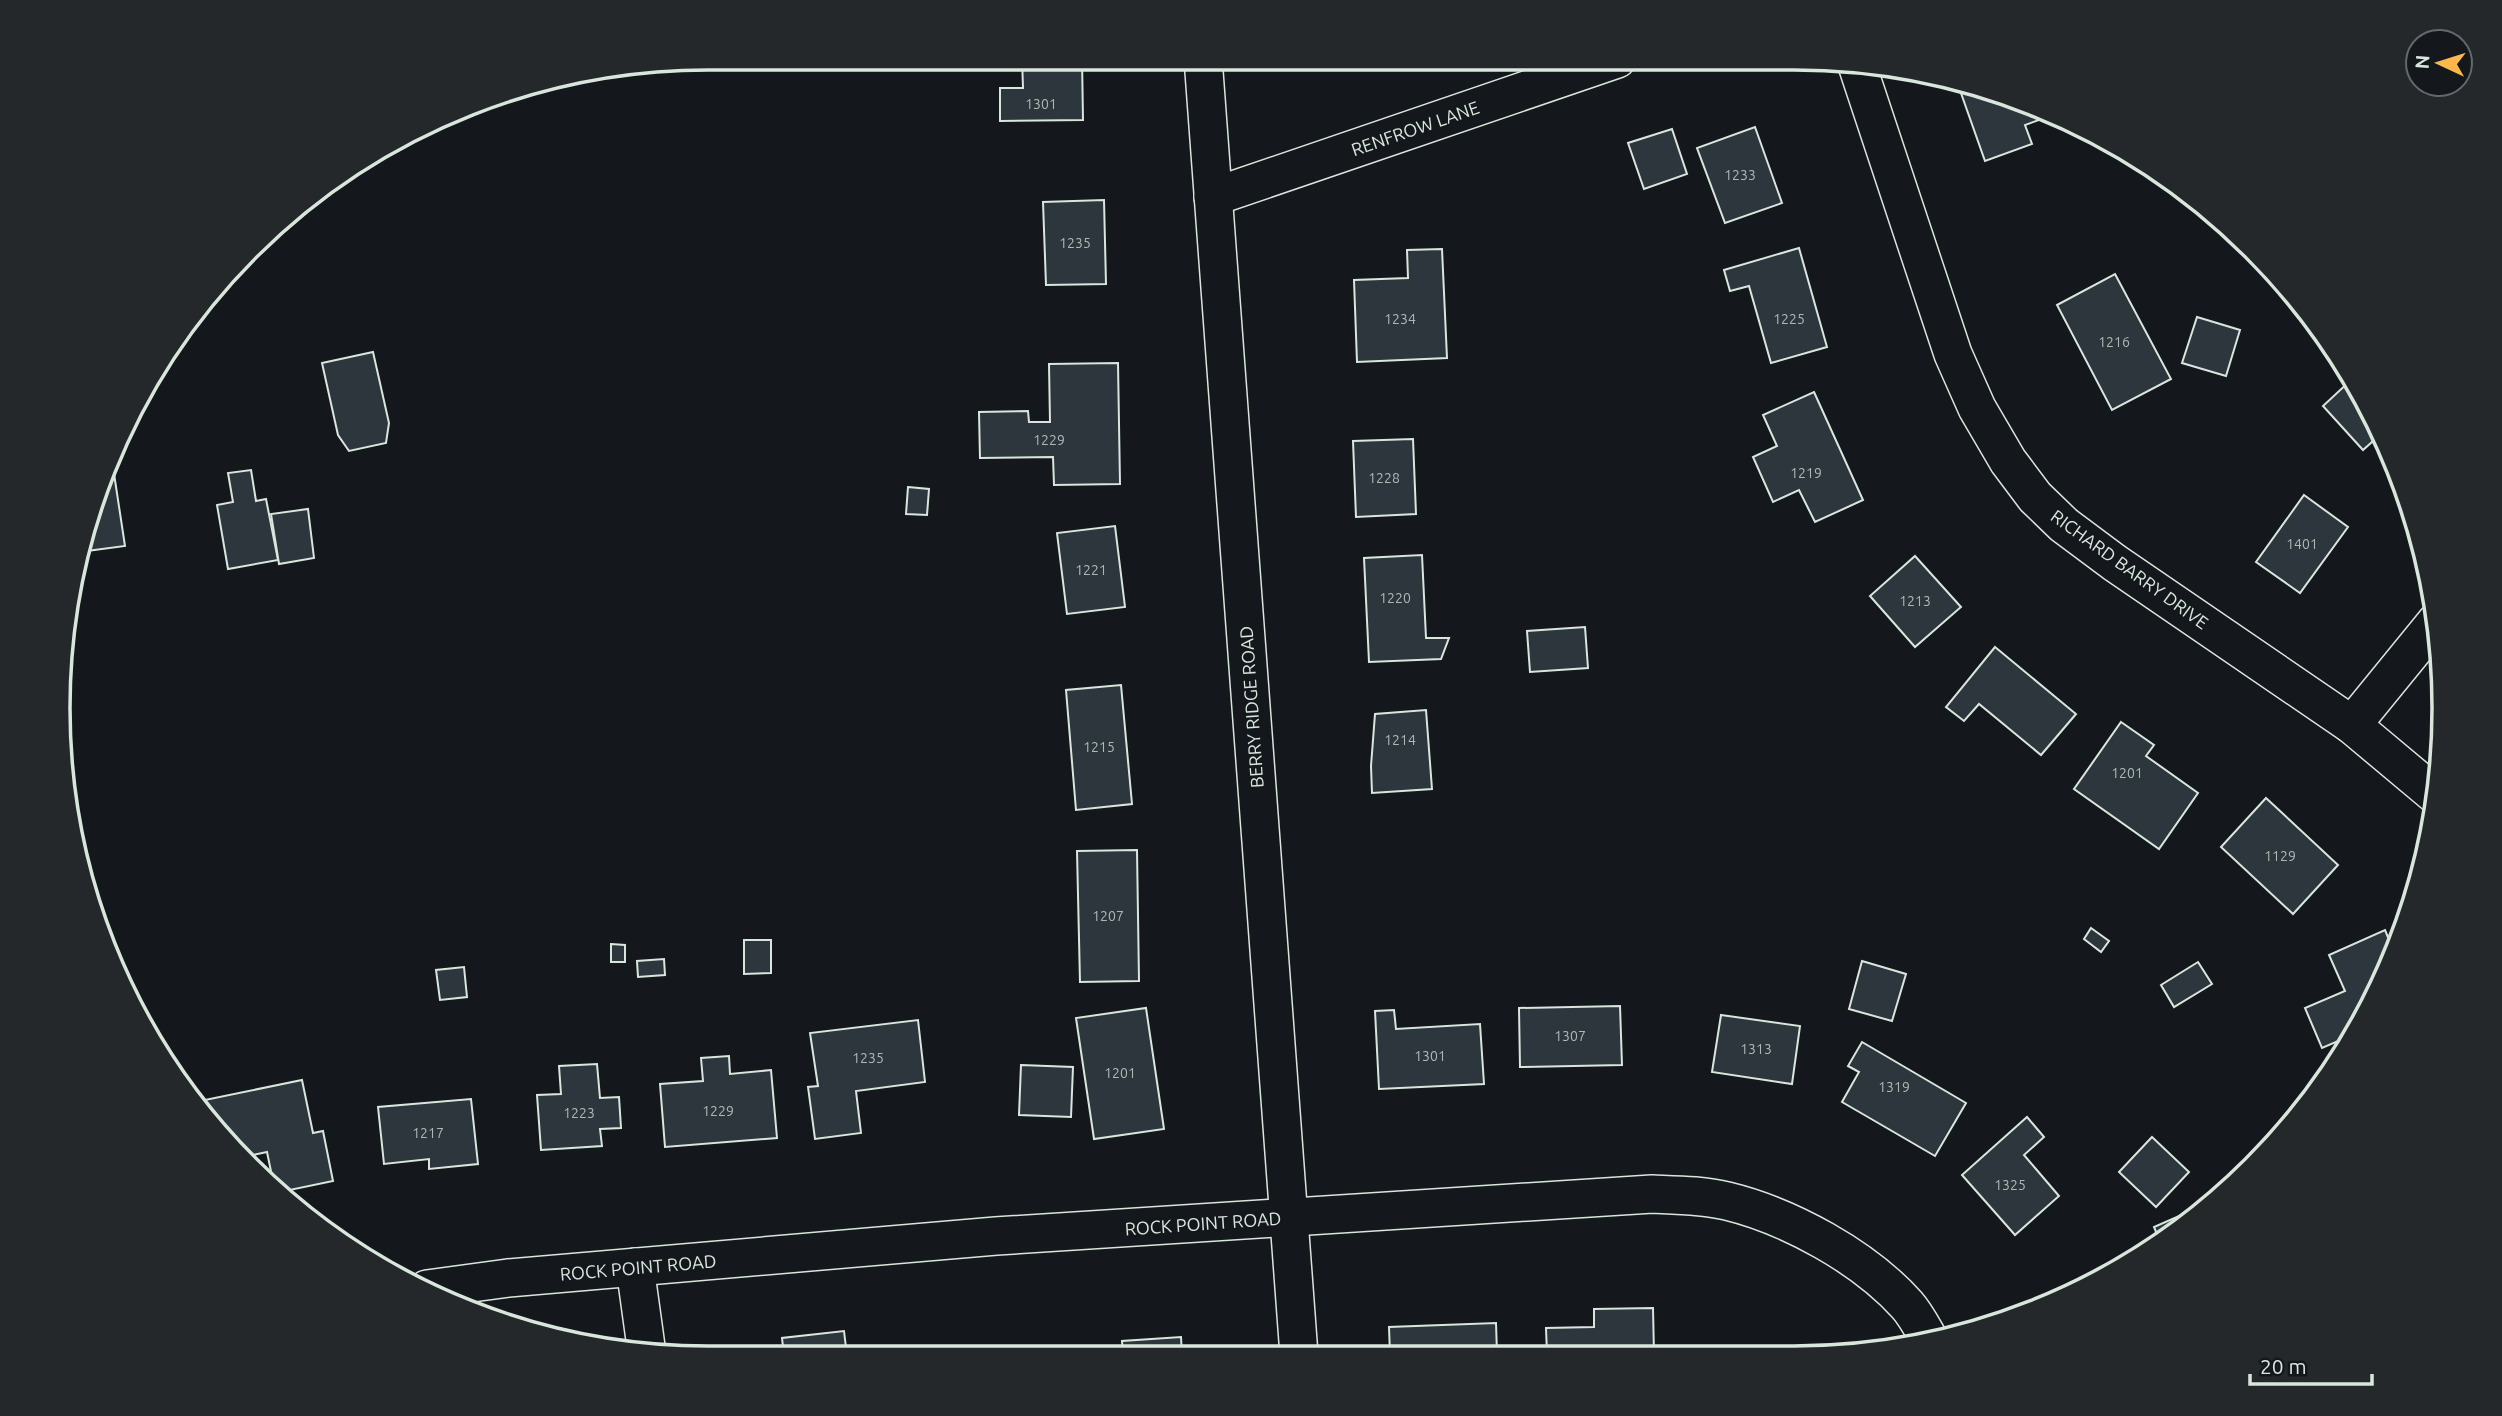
<svg xmlns="http://www.w3.org/2000/svg" width="2502" height="1416" viewBox="0 0 2502 1416" font-family="Ubuntu,sans-serif">
<style>
.building{fill:#2c363c;stroke:#d8e6dc;stroke-width:2}
.lines{fill:none;stroke-linecap:round;stroke-linejoin:round}
.street-casing{stroke:#d8e6dc;stroke-width:40}
.street{stroke:#14181c;stroke-width:37}
.labels{text-anchor:middle;dominant-baseline:central;stroke-width:5;stroke-linejoin:round;paint-order:stroke}
.number-label{font-size:14px;fill:#adbab4}
.street-label{font-size:18px;fill:#d8e6dc;stroke:#14181c}
.rim{fill:none;stroke:#d8e6dc;stroke-width:3.5}
</style>
<rect width="100%" height="100%" fill="#14181c"/>
<g class="building">
<polygon points="1022,58 1082,58 1083,120 1000,121 1000,88 1023,88"/>
<polygon points="1956,79 1963,80 2050,116 2025,125 2032,144 1985,161"/>
<polygon points="1755,127 1782,203 1725,223 1697,148"/>
<polygon points="1672,129 1687,174 1644,189 1628,143"/>
<polygon points="1104,200 1106,284 1046,285 1043,202"/>
<polygon points="1799,248 1827,347 1771,363 1749,286 1730,291 1724,270"/>
<polygon points="1442,249 1447,358 1357,362 1354,280 1408,278 1407,250"/>
<polygon points="2115,274 2171,379 2112,410 2057,305"/>
<polygon points="2197,317 2240,330 2226,376 2182,363"/>
<polygon points="373,352 389,423 386,443 349,451 338,435 322,363"/>
<polygon points="1118,363 1120,484 1054,485 1053,457 980,458 979,412 1028,411 1029,422 1050,422 1049,364"/>
<polygon points="2352,379 2377,421 2382,433 2363,450 2323,406"/>
<polygon points="1814,392 1863,500 1815,522 1799,490 1773,502 1753,457 1777,446 1763,415"/>
<polygon points="1413,439 1416,514 1356,517 1353,441"/>
<polygon points="113,467 125,546 79,552 80,539"/>
<polygon points="251,470 256,501 266,499 278,560 228,569 217,505 233,502 228,473"/>
<polygon points="908,487 929,489 927,515 906,514"/>
<polygon points="2304,495 2348,527 2300,593 2256,562"/>
<polygon points="308,509 314,558 279,564 271,514"/>
<polygon points="1115,526 1125,607 1067,614 1057,533"/>
<polygon points="1422,555 1426,638 1449,638 1441,659 1369,662 1364,558"/>
<polygon points="1915,556 1961,607 1915,647 1870,596"/>
<polygon points="1585,627 1588,668 1530,672 1527,631"/>
<polygon points="1995,647 2076,714 2041,755 1979,704 1964,721 1946,707"/>
<polygon points="1121,685 1132,804 1076,810 1066,690"/>
<polygon points="1426,710 1432,789 1372,793 1371,766 1375,714"/>
<polygon points="2121,722 2154,745 2146,756 2198,793 2159,849 2074,789"/>
<polygon points="2266,798 2338,865 2293,914 2221,847"/>
<polygon points="1137,850 1139,981 1080,982 1077,851"/>
<polygon points="2091,928 2109,941 2101,952 2084,939"/>
<polygon points="2385,930 2394,952 2357,1033 2322,1048 2305,1008 2345,991 2329,955"/>
<polygon points="744,940 771,940 771,973 744,974"/>
<polygon points="611,944 625,945 625,962 611,962"/>
<polygon points="664,959 665,975 638,977 637,961"/>
<polygon points="1862,961 1906,974 1892,1021 1849,1009"/>
<polygon points="2198,962 2212,984 2174,1007 2161,985"/>
<polygon points="464,967 467,997 440,1000 436,970"/>
<polygon points="1620,1006 1622,1065 1520,1067 1519,1008"/>
<polygon points="1146,1008 1164,1129 1094,1139 1076,1018"/>
<polygon points="1394,1010 1396,1029 1480,1024 1484,1084 1379,1089 1375,1011"/>
<polygon points="1721,1015 1800,1026 1792,1084 1712,1072"/>
<polygon points="918,1020 925,1082 856,1091 861,1133 815,1139 808,1087 818,1086 810,1033"/>
<polygon points="1862,1042 1966,1103 1935,1156 1842,1102 1859,1072 1848,1066"/>
<polygon points="729,1056 730,1074 771,1070 777,1138 665,1147 660,1084 703,1081 701,1058"/>
<polygon points="597,1064 600,1098 619,1097 621,1128 600,1129 602,1146 541,1150 537,1095 561,1094 559,1066"/>
<polygon points="1021,1065 1073,1067 1071,1117 1019,1115"/>
<polygon points="302,1080 313,1133 323,1131 333,1181 285,1191 273,1181 267,1152 243,1157 219,1136 201,1107 200,1101"/>
<polygon points="471,1099 478,1164 429,1169 429,1159 384,1164 378,1107"/>
<polygon points="2027,1117 2044,1137 2024,1155 2059,1196 2015,1235 1962,1175"/>
<polygon points="2152,1137 2189,1172 2156,1207 2119,1172"/>
<polygon points="2195,1209 2198,1214 2161,1244 2154,1227"/>
<polygon points="1653,1308 1654,1354 1547,1354 1546,1328 1594,1327 1594,1309"/>
<polygon points="1496,1323 1497,1354 1390,1354 1389,1327"/>
<polygon points="844,1331 847,1356 784,1356 782,1338"/>
<polygon points="1181,1337 1182,1355 1123,1355 1122,1341"/>
</g>
<g class="lines">
<g class="street-casing">
<g id="street">
<polyline points="1203,58 1299,1355"/>
<polyline points="1856,62 1953,354 1977,408 2008,461 2035,497 2064,525 2115,563 2352,725 2438,797"/>
<polyline points="1213,197 1617,59"/>
<polyline points="2352,725 2436,622"/>
<polyline points="635,1267 647,1354"/>
<path d="M427,1289L508,1278L996,1236L1652,1194C1677,1195 1702,1195 1727,1201C1789,1216 1864,1257 1907,1305C1916,1315 1923,1329 1930,1341"/>
</g>
</g>
<use href="#street" class="street"/>
</g>
<g class="labels">
<g class="number-label">
<text x="1041" y="104">1301</text>
<text x="1740" y="175">1233</text>
<text x="1075" y="243">1235</text>
<text x="1400" y="319">1234</text>
<text x="1789" y="319">1225</text>
<text x="2114" y="342">1216</text>
<text x="1049" y="440">1229</text>
<text x="1806" y="473">1219</text>
<text x="1384" y="478">1228</text>
<text x="2302" y="544">1401</text>
<text x="1091" y="570">1221</text>
<text x="1395" y="598">1220</text>
<text x="1915" y="601">1213</text>
<text x="1400" y="740">1214</text>
<text x="1099" y="747">1215</text>
<text x="2127" y="773">1201</text>
<text x="2280" y="856">1129</text>
<text x="1108" y="916">1207</text>
<text x="1570" y="1036">1307</text>
<text x="1756" y="1049">1313</text>
<text x="1430" y="1056">1301</text>
<text x="868" y="1058">1235</text>
<text x="1120" y="1073">1201</text>
<text x="1894" y="1087">1319</text>
<text x="718" y="1111">1229</text>
<text x="579" y="1113">1223</text>
<text x="428" y="1133">1217</text>
<text x="2010" y="1185">1325</text>
</g>
<g class="street-label">
<text transform="translate(1415 128) rotate(-19)">RENFROW LANE</text>
<text transform="translate(2130 569) rotate(36)">RICHARD BARRY DRIVE</text>
<text transform="translate(1251 707) rotate(-94)">BERRY RIDGE ROAD</text>
<text transform="translate(1203 1223) rotate(-4)">ROCK POINT ROAD</text>
<text transform="translate(638 1267) rotate(-5)">ROCK POINT ROAD</text>
</g>
</g>
<path d="M0 0H2502V1416H0ZM708 70H1794A638 638 0 0 1 2432 708V708A638 638 0 0 1 1794 1346H708A638 638 0 0 1 70 708V708A638 638 0 0 1 708 70Z" fill="#24282b" fill-rule="evenodd"/>
<path class="rim" d="M708 70H1794A638 638 0 0 1 2432 708V708A638 638 0 0 1 1794 1346H708A638 638 0 0 1 70 708V708A638 638 0 0 1 708 70Z"/>
<g transform="translate(2439 63) rotate(274)"><circle r="33" fill="#14181c" stroke="#626a69" stroke-width="2"/>
<path d="M0-5L12 26L0 18L-12 26Z" fill="#ffb74d"/>
<text y="-10" font-size="19" font-weight="bold" text-anchor="middle" fill="#d8e6dc">N</text>
</g>
<path d="M2250 1374v10h122v-10" fill="none" stroke="#d8e6dc" stroke-width="3.5"/>
<text x="2260" y="1374" font-size="21" fill="#d8e6dc" stroke="#14181c" stroke-width="5" paint-order="stroke">20 m</text>
</svg>
